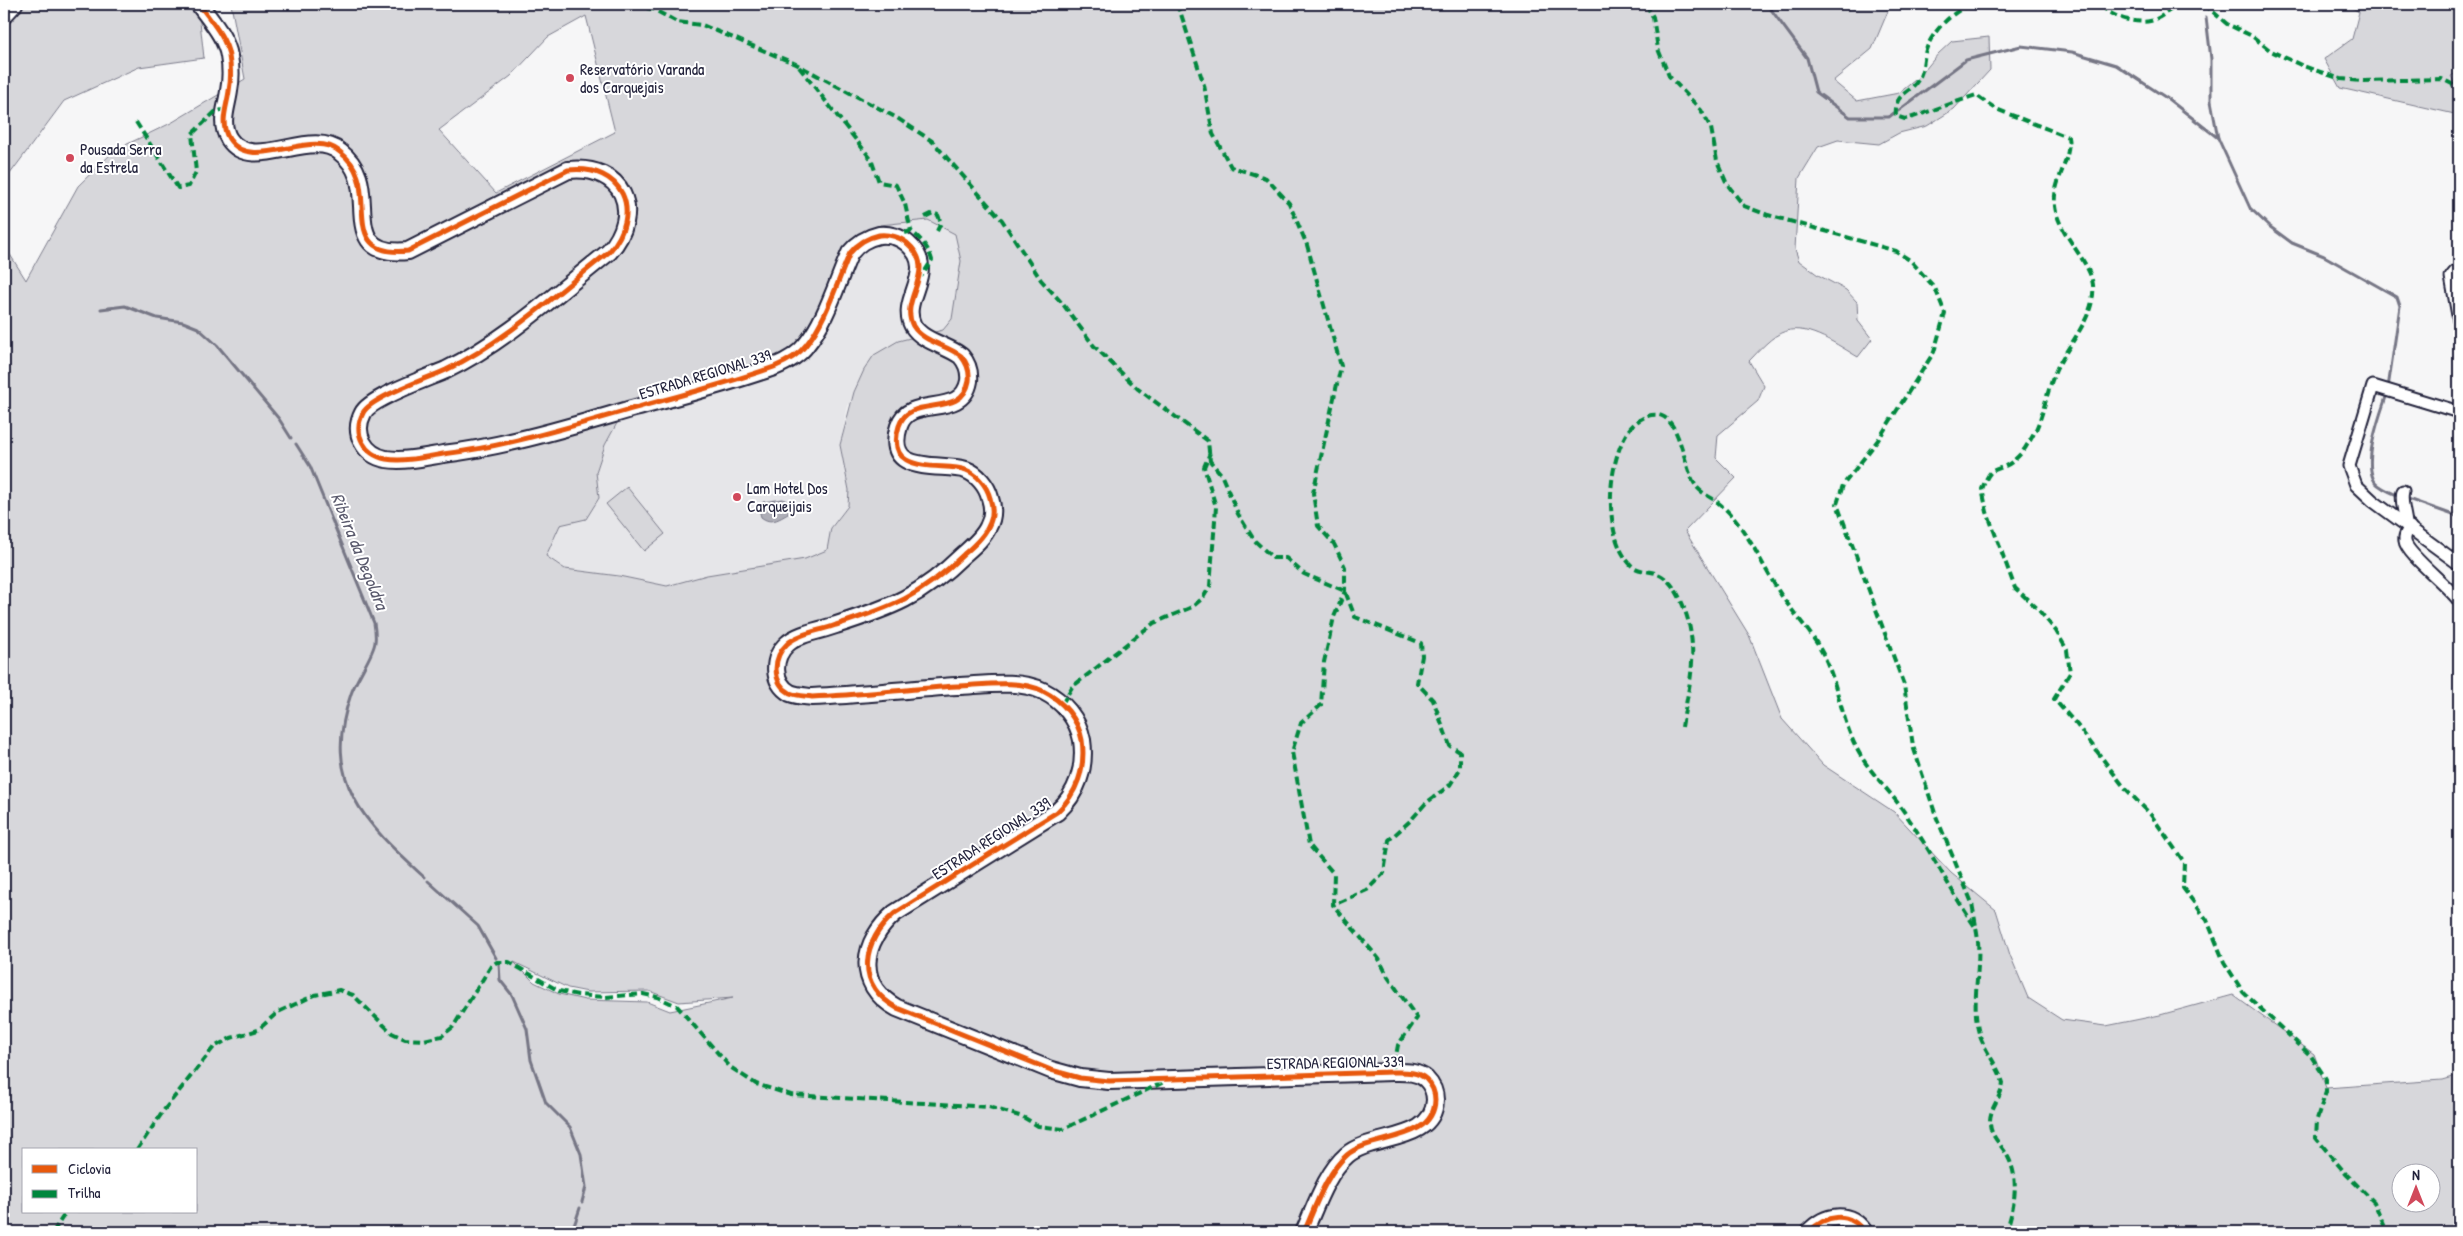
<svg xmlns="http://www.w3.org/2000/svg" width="2463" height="1236" viewBox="0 0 2463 1236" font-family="'Patrick Hand',sans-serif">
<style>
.built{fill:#e6e6e9}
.green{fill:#d7d7db;stroke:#7c7c8b;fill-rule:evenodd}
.water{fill:#aeaeb7;stroke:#767685}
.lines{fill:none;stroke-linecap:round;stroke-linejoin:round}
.stream{stroke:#767685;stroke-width:3}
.street-casing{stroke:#22223b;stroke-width:15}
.secondary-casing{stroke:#22223b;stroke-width:20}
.street{stroke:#fff;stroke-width:11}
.secondary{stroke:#fff;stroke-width:16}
.quiet{stroke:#00873e;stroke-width:4;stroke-dasharray:8 4;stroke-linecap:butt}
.cycleway-casing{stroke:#fff;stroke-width:8}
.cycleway{stroke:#e8590c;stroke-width:5}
.poi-dot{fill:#d1495b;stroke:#fff;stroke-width:2}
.labels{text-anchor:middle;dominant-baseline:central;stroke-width:4;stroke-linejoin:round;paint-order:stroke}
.poi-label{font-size:16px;fill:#22223b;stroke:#fff;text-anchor:start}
.street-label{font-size:16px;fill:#22223b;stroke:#fff}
.water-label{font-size:18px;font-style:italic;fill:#5a5a6d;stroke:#fff}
</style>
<rect width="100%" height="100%" fill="#f6f6f7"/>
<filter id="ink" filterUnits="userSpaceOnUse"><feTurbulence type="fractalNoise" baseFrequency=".02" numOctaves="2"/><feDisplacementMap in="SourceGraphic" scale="10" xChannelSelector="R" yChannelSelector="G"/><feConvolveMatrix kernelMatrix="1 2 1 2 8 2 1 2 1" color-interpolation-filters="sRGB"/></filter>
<g filter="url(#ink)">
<polygon class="built" points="928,220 955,234 961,261 952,319 943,330 898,341 864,370 848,407 840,445 849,490 848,506 831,527 828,550 805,559 707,575 668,586 619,576 565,569 546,556 560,525 586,519 599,498 596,472 605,445 628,402 835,289 869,236 880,225"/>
<g class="green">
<polygon points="4,4 198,4 204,58 139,67 64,101 4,182"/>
<path d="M231,4H1804L1806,10L1811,4H1891L1872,49L1833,81L1857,101L1899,93L1920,76L1938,54L1952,41L1989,37L1990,70L1954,109L1927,126L1899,133L1879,144L1838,140L1818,147L1799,178L1795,249L1799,261L1818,275L1846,290L1857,302L1858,321L1872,339L1858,357C1839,346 1809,324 1786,331C1772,335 1759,351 1749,361L1764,386L1758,401L1718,435L1716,458L1736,478L1685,531L1749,635L1782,719L1823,765L1894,812L1951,873L1996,910L2010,955L2028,998L2062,1020L2106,1026L2160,1015L2233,995L2314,1054L2326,1088L2442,1080L2459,1075V1232H4V245L26,280L78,186L115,150L171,123L245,79ZM586,16L615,132L496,193L439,130L511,76L548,37ZM928,220L955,234L961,261L952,319L943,330L898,341L874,355L864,370L854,392L840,445L849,490L848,506L831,528L827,550L805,559L707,575L667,586L619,576L565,569L546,556L560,525L586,519L599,498L596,472L605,445L628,403L785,364L869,236L880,225ZM514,962L568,988L588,992L649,991L679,1002L733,998L670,1011L647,1002L585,1000L559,994L534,982ZM24,1150H196V1212H24ZM2400,1174H2430V1204H2400Z"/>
<polygon points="2346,4 2459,4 2459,72 2451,76 2459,91 2459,115 2340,88 2324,59 2352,39 2359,12"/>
<polygon points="627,487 665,534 644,551 606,504"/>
</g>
<path class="water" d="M783,499L790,503L788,514C779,519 771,525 761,517L759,509L763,502Z"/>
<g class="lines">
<g class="stream">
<polyline points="1767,4 1807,58 1816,92 1850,117 1889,117 1894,113"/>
<polyline points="2206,17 2211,59 2211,101 2218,138"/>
<polyline points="1898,111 1966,60 2021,46 2072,52 2116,65 2168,99 2218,138 2250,208 2269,226 2292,243 2324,256 2397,297 2400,306 2388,388"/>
<polyline points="101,309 125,306 157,318 183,322 198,328 217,345 279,419 291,438"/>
<path d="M2387,394C2380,415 2362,462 2375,482C2380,488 2392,493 2399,496"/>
<path d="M296,444L310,466L374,623C375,629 376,636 375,642C374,654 356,679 351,694C321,781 364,822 424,877"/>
<polyline points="2405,498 2459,517"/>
<polyline points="428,881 478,926 496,958"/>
<polyline points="499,964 500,980 512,995 527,1029 531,1060 546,1103 570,1127 581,1154 586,1187 582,1202"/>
<polyline points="566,1232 575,1223 580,1208"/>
</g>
<g class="street-casing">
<g id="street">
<polyline points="2459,271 2455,272 2451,277 2459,321"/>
<polyline points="2459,412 2373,386 2349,466 2356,485 2373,501 2459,564"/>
<path d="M2403,491C2400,502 2405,512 2406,524"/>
<path d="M2410,527C2407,532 2404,535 2405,541C2406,554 2449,586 2459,601"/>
</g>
</g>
<g class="secondary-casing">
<g id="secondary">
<path d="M199,4C210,20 226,37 229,56C231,67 231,80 229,91C227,107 219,123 229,139C252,174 311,127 340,152C348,158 355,168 358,177C369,209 347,257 408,251L568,170C623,164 644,212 609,252C557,293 506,341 446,370C428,378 370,398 363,413C352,434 365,455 386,459C404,462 425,457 443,454C509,446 572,426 635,408C682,395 729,383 774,367C786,362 798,356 806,345C826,321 837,282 850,253C858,243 866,238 879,235C889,234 900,237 907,243C940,271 898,298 913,326C923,342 947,345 961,356C967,363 970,372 969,381C962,420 909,393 899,426C883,477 942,462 966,470C977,474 987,486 990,498C993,507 993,518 988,527C983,538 972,547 963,555C920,597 892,607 836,625C820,631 799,633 787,644C772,658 772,683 790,693C797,696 805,696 812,697C860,695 908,689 957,686C984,685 1018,679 1043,691C1063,701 1078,719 1082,740C1086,768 1077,794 1057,812L895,913C862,941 854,984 897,1008L1051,1070L1080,1078L1109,1081L1393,1072C1404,1072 1417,1071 1426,1079C1432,1085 1435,1092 1435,1100C1434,1143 1371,1134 1347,1155C1326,1173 1315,1208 1304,1232"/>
<polyline points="4,15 14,4"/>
<path d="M1809,1232C1825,1215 1849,1210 1864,1232"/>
</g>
</g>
<use href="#street" class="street"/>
<use href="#secondary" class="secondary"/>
<g class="quiet">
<polyline points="623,4 653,9 677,22 702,25 796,64 897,118 932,141 1002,220 1041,280 1062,303 1094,346 1138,389 1208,441 1210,461 1221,474 1238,514 1254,540 1273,558 1286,558 1304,574 1345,591 1355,617 1421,643 1422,656 1417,683 1433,700 1450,746 1460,752 1460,769 1450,785 1426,803 1411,820 1389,840 1384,873 1367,890 1333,905"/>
<polyline points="1176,4 1181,14 1204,85 1213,134 1231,167 1266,178 1289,203 1307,245 1341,366 1313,493 1318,526 1334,544 1345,567 1345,591 1334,617 1324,662 1321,705 1301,723 1292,752 1309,845 1334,874 1333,905 1379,959 1388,977 1417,1018 1398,1045 1393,1072"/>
<polyline points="1646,4 1653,17 1658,49 1669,76 1701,110 1711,128 1717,161 1727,184 1744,206 1768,215 1896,251 1911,261 1935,288 1945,313 1934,352 1878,440 1843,485 1837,504 1904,685 1913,746 1936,816 1972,903 1976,926"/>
<path d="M1982,4C1977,5 1972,4 1967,6C1950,14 1932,32 1926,50C1923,59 1924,71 1918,80C1908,96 1894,92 1896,116L1905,119L1913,117L1976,95L1996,109L2068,137C2072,161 2052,181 2055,206C2058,234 2090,260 2093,285C2096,315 2070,342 2057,368C2045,393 2044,422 2027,445C2024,451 2017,458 2012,462C2006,467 1997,468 1991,472C1987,476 1984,484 1982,489L1987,512L2015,588L2037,608L2056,631L2067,650L2070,673L2054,699L2077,725L2124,787L2151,815L2184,862L2183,888L2207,920L2224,962L2243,992L2311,1056L2326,1079V1092L2317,1119L2316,1138L2346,1174L2374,1202L2387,1232"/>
<path d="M2102,4C2106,17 2138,24 2150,21C2161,19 2170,8 2181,4"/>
<polyline points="2204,4 2227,24 2252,36 2271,51 2303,66 2341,79 2363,81 2442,79 2452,84 2459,93"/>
<polyline points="799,67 871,159 879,182 896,185 905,204 911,231"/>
<polyline points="136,122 178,188 189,186 196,172 192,134 215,112 225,109"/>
<polyline points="925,217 933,213 938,215 941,223 937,231"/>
<path d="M905,233L911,231C922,240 928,247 932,260L921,277"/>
<polyline points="1062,704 1072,687 1138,635 1154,623 1192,607 1203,598 1210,586 1216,507 1204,467 1210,453"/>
<path d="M1682,727C1688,689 1698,659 1688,620C1683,603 1674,579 1655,573C1648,571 1638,571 1632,566C1602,537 1607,463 1628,431C1635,421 1650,411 1662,416C1681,424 1684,469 1696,486C1700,492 1710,497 1716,501C1748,525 1762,569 1786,602C1800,621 1815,637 1825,658C1839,689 1842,721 1858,751C1869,771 1887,788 1900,806C1928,845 1949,889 1976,928C1983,960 1972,992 1977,1024C1980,1047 1997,1062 2003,1083C2002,1097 1989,1108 1990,1123C1990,1136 2002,1145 2008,1157C2020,1180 2014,1208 2006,1232"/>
<polyline points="137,1150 164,1110 214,1047 231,1038 258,1030 278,1012 315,995 339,990 353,995 392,1033 405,1039 424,1040 442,1036 453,1027 491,966 497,962 509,962 559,991 578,995 605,997 643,994 657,997 677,1006 730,1067 756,1084 791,1095 989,1107 1023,1117 1038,1126 1063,1129 1164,1082"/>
<polyline points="53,1232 66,1212"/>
</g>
<g class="cycleway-casing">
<g id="cycleway">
<path d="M199,4C210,20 226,37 229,56C231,67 231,80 229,91C227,107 219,123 229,139C252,174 311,127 340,152C348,158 355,168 358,177C369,209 347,257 408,251L568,170C623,164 644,212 609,252C557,293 506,341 446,370C428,378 370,398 363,413C352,434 365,455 386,459C404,462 425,457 443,454C509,446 572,426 635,408C682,395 729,383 774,367C786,362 798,356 806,345C826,321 837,282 850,253C858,243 866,238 879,235C889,234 900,237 907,243C940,271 898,298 913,326C923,342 947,345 961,356C967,363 970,372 969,381C962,420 909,393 899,426C883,477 942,462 966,470C977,474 987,486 990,498C993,507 993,518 988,527C983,538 972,547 963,555C920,597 892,607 836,625C820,631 799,633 787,644C772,658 772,683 790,693C797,696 805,696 812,697C860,695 908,689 957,686C984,685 1018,679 1043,691C1063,701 1078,719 1082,740C1086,768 1077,794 1057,812L895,913C862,941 854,984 897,1008L1051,1070L1080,1078L1109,1081L1393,1072C1404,1072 1417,1071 1426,1079C1432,1085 1435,1092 1435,1100C1434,1143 1371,1134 1347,1155C1326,1173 1315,1208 1304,1232"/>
<path d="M1809,1232C1825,1215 1849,1210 1864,1232"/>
</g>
</g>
<use href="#cycleway" class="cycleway"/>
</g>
</g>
<g class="poi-dot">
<circle cx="570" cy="78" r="5"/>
<circle cx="70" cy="158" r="5"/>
<circle cx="737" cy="497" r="5"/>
</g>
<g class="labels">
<g class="poi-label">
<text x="580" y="69">Reservatório Varanda<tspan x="580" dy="18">dos Carquejais</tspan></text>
<text x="80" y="149">Pousada Serra<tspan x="80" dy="18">da Estrela</tspan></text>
<text x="747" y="488">Lam Hotel Dos<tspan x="747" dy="18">Carqueijais</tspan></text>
</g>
<g class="street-label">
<text transform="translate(705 374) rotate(-17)">ESTRADA REGIONAL 339</text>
<text transform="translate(991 838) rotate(-33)">ESTRADA REGIONAL 339</text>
<text transform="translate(1335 1062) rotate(-1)">ESTRADA REGIONAL 339</text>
</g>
<g class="water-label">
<text transform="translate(360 551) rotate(68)">Ribeira da Degoldra</text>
</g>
</g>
<rect width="2463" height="1236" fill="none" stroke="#fff" stroke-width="20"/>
<rect x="10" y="10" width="2443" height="1216" fill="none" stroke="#22223b" stroke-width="2" filter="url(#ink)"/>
<rect x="22" y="1148" width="175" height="65" fill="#ffffff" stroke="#a7a7b1"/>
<rect x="32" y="1165" width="25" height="8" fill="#e8590c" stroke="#a7a7b1"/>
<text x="68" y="1174" font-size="15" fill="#22223b">Ciclovia</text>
<rect x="32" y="1190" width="25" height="8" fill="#00873e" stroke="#a7a7b1"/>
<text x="68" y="1198" font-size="15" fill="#22223b">Trilha</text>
<g transform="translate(2416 1188)"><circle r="24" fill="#ffffff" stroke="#a7a7b1"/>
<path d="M0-4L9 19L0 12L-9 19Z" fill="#d1495b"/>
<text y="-8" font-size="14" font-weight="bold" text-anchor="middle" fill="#22223b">N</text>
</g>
</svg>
